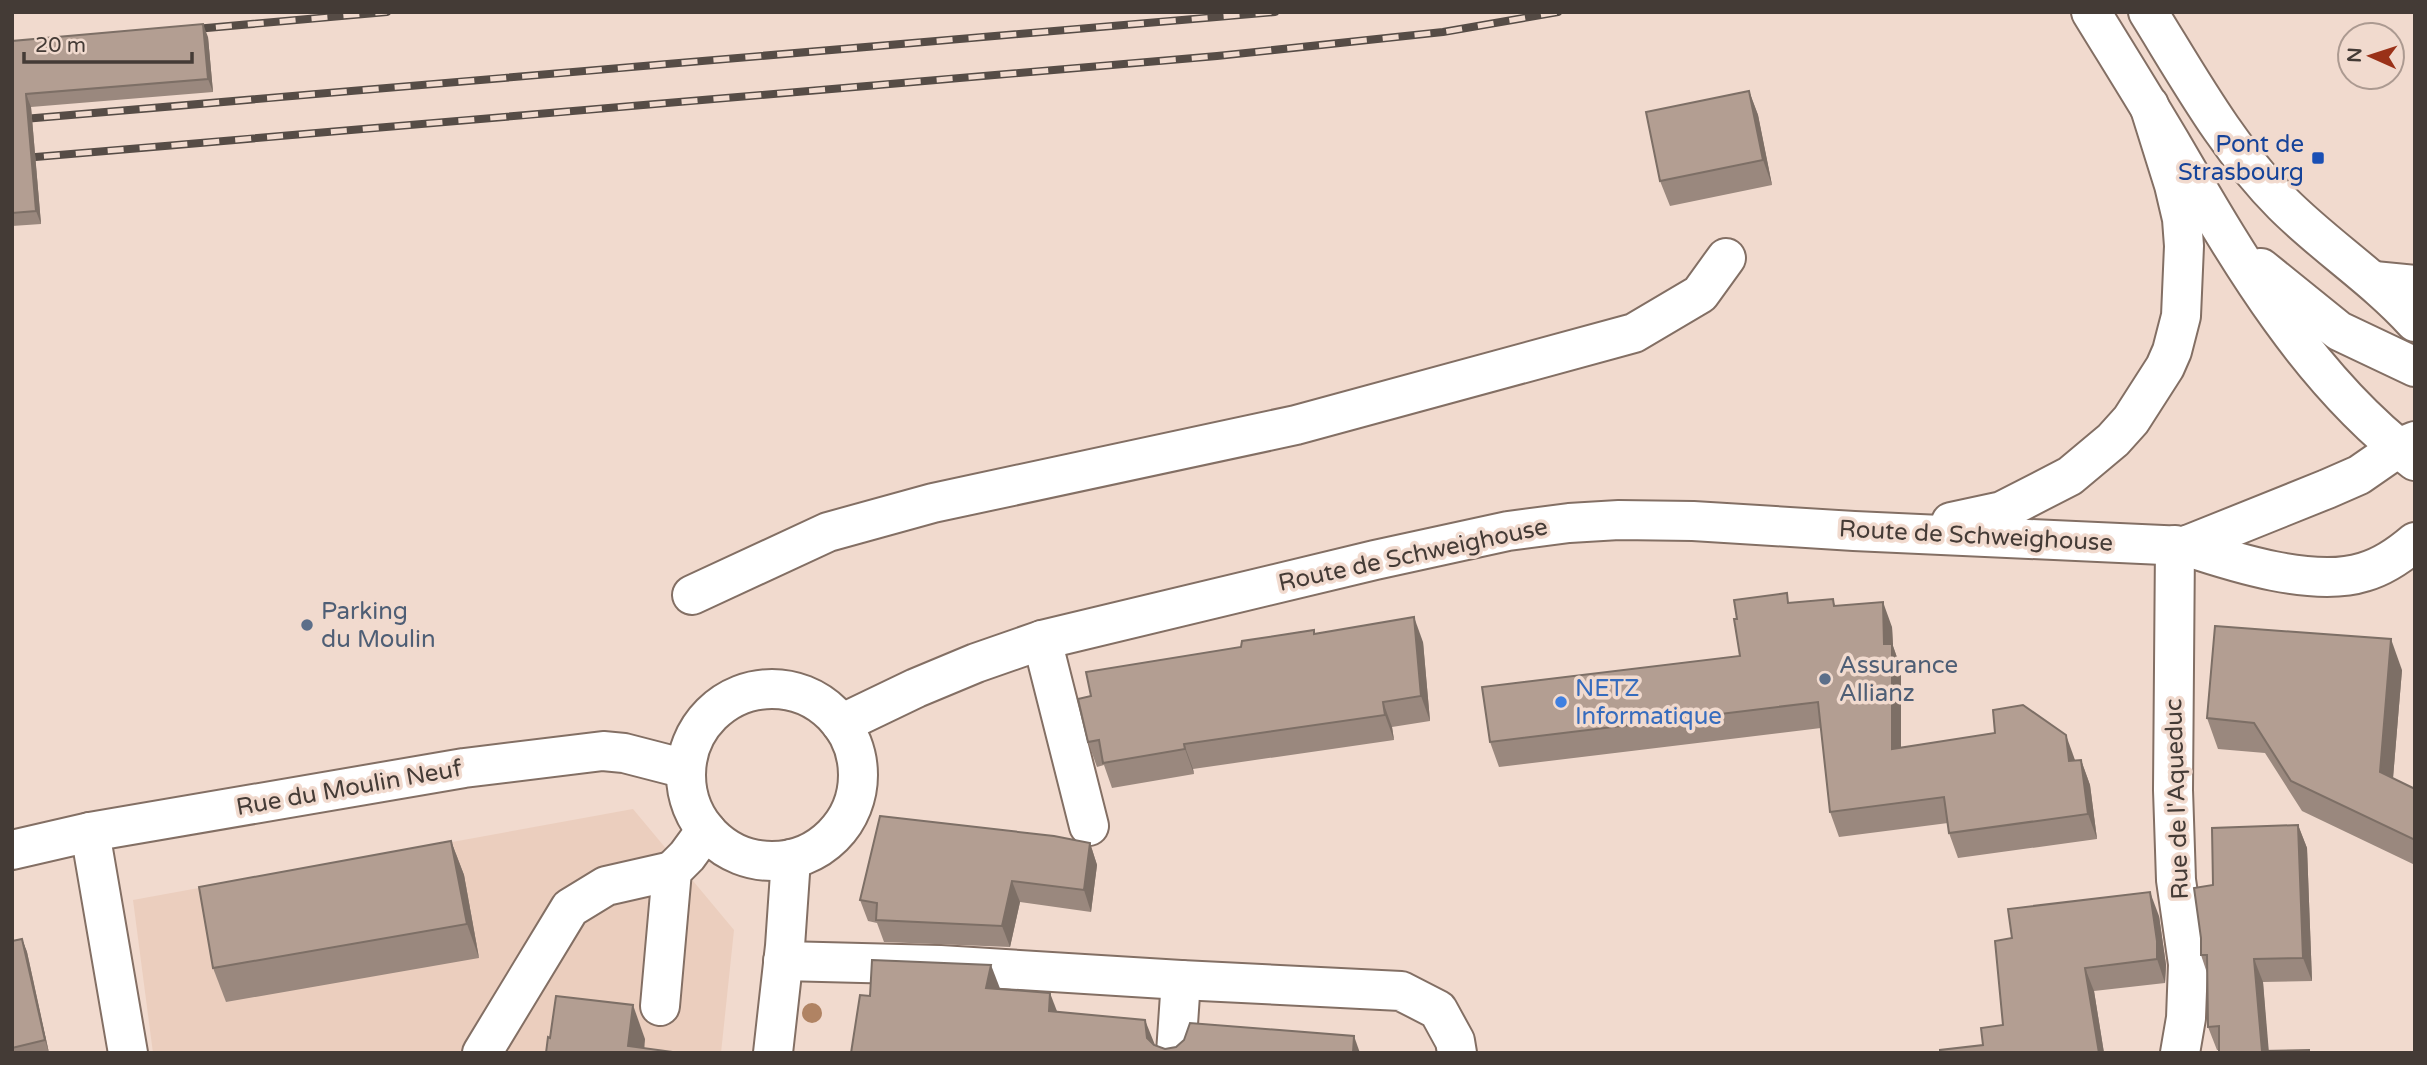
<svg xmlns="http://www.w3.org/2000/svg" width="2427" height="1065" viewBox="0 0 2427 1065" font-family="'Varela Round',sans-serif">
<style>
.built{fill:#ebcebe}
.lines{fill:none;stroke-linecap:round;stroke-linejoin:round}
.minor-casing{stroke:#836f64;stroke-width:42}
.major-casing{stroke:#836f64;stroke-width:42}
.minor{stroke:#fff;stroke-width:38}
.major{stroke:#fff;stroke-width:38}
.rail-casing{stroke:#564c46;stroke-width:8}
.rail{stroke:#f1dace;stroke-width:5;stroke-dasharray:16;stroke-linecap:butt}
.tree{fill:#b08363}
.wall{fill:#9a887e}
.shaded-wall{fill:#7d6f66}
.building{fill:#b39e92;stroke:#7d6f66;stroke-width:2}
.transit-dot{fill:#1a4fb4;stroke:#f1dace;stroke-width:2.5}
.service-dot{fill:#5c6f8a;stroke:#f1dace;stroke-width:2.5}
.shop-dot{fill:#3f7fe0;stroke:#f1dace;stroke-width:2.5}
.labels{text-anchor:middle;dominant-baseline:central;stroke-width:7;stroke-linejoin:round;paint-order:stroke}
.transit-label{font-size:24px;fill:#164399;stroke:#f1dace;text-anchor:end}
.street-label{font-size:24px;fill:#443b36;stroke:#f1dace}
.service-label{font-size:24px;fill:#4e5e75;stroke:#f1dace;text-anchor:start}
.shop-label{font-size:24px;fill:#366cbe;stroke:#f1dace;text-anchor:start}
</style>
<rect width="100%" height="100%" fill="#f1dace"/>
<polygon class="built" points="633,809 734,930 721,1053 153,1053 133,900"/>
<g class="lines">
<g class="minor-casing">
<g id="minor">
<polyline points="2374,281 2415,285"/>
<polyline points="2175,545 2173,790 2176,880 2188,964 2186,1018 2180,1053"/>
<polyline points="692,595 828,532 933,503 1296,425 1634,333 1700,294 1726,258"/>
<polyline points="1042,640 1089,826"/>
<polyline points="90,832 128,1053"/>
<polyline points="12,850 90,832 464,768 603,751 624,753 686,769"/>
<polyline points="783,961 940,965 1181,980 1401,991 1438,1010 1455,1041 1457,1053"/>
<polyline points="660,1006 672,871 687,856 706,830"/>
<polyline points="482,1053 570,908 606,886 672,871"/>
<polyline points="1176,1053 1181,980"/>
</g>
</g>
<g class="major-casing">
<g id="major">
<path d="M2091,12C2118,56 2145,99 2171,143C2238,258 2307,379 2415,461"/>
<path d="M2148,12C2189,78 2228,149 2283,204C2325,246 2375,278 2415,322"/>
<polyline points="2261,268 2339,331 2415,367"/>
<polyline points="1951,522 2002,511 2070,476 2113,440 2131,420 2165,367 2172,351 2181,316 2184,246 2182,219 2174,185 2149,105"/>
<path d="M2185,546C2233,562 2314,588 2364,572C2382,567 2401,554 2415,542"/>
<circle cx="772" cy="775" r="86"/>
<polyline points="841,724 916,688 976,663 1042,640 1375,560 1508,531 1569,523 1619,520 1693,521 1854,531 2185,546 2327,489 2359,475 2398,448 2415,441"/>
<polyline points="773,1053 785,946 791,859"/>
</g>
</g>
<use href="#minor" class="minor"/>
<use href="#major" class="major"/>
<g class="rail-casing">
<g id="rail">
<polyline points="184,30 387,12"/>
<polyline points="12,120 1275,12"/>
<polyline points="12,159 1217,56 1443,32 1558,12"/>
</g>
</g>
<use href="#rail" class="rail"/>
</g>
<circle class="tree" cx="812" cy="1013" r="10"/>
<g class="wall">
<polygon points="208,37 213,92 31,107 41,224 12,226 12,41"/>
<polygon points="1749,91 1758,115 1772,185 1670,206 1660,181"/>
<polygon points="1833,599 1835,606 1892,627 1893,646 1901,669 1901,748 2075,760 2081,760 2090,785 2097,839 1958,858 1949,833 1948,823 1839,837 1830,812 1821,728 1499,767 1490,742 1740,656 1791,603"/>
<polygon points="1315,633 1423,642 1430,721 1392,727 1394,740 1193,769 1194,774 1112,788 1104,765 1097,767 1088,742 1091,696 1241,647"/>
<polygon points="2402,670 2393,778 2415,789 2415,865 2302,811 2265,753 2218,749 2207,718"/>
<polygon points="2298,825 2307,848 2312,981 2263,982 2268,1051 2309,1050 2310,1053 2219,1053 2219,1050 2217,1050 2208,1027 2207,973 2201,955 2213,885"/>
<polygon points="451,841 464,875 479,958 226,1002 213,968"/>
<polygon points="1090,843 1097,865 1091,912 1020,902 1010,947 884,942 877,923 868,921 860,900"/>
<polygon points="2159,916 2166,965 2165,983 2094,991 2104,1053 1940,1053 1983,1045 2003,1025"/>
<polygon points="22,939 27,952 49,1053 12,1053 12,941"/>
</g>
<g class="shaded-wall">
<polygon points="203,24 208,37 213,92 208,79"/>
<polygon points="1749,91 1758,115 1772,185 1763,160"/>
<polygon points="26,94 31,107 41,224 36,211"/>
<polygon points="1883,602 1892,627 1893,646 1901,669 1901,774 1892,749 1884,644"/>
<polygon points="1414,617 1423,642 1430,721 1421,696"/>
<polygon points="2391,639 2402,670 2391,802 2380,772"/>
<polygon points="1383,702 1392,727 1394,740 1385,715"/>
<polygon points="2066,735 2075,760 2069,761"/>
<polygon points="1184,744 1193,769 1194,774 1185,749"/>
<polygon points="2081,760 2090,785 2097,839 2088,814"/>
<polygon points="2298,825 2307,848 2312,981 2303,958"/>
<polygon points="451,841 464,875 479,958 467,924"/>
<polygon points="1090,843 1097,865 1091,912 1084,890"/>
<polygon points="1012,881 1020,902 1010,947 1002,926"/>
<polygon points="2150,892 2159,916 2166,965 2165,983 2157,959"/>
<polygon points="22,939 27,952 49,1053 45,1040"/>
<polygon points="2254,959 2263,982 2269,1053 2262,1053"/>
<polygon points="991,965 1001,991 986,988"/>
<polygon points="2085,968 2094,991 2104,1053 2099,1053"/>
<polygon points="1050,993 1060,1019 1049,1011"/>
<polygon points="633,1005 645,1039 644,1053 628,1046"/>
<polygon points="1145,1020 1155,1045 1147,1038"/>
<polygon points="1354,1036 1360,1053 1353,1053"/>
</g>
<g class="building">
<polygon points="203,24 208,79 26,94 36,211 12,213 12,41"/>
<polygon points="1749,91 1763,160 1660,181 1646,112"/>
<polygon points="1787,593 1788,603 1833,599 1834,606 1883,602 1884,644 1892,644 1892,749 1995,733 1993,710 2023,705 2066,735 2069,761 2081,760 2088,814 1949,833 1944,797 1830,812 1818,702 1490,742 1482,687 1740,656 1734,619 1737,619 1734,600"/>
<polygon points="1414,617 1421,696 1383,702 1385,715 1184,744 1185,749 1103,763 1099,740 1088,742 1078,699 1091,696 1086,672 1241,647 1242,641 1314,630 1314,634"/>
<polygon points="2215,626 2391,639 2380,772 2415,789 2415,840 2291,781 2254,723 2207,718"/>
<polygon points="880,816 1054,836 1090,843 1084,890 1012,881 1002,926 876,920 877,903 860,900"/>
<polygon points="2298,825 2303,958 2254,959 2262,1051 2309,1050 2309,1053 2219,1053 2219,1026 2208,1027 2207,955 2201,955 2201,938 2194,888 2213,885 2212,828"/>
<polygon points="451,841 467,924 213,968 199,887"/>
<polygon points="2150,892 2157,941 2157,959 2085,968 2099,1053 1940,1053 1940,1050 1983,1045 1981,1028 2003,1025 1995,941 2012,938 2008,909"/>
<polygon points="22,939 45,1040 12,1048 12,941"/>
<polygon points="872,960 991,965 986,988 1050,993 1049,1011 1145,1020 1147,1038 1154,1045 1165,1049 1176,1047 1184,1040 1190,1023 1354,1036 1353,1053 851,1053 860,995 870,996"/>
<polygon points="556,996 633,1005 628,1046 680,1053 546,1053 548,1037 550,1038"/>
</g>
<rect class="transit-dot" x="2311" y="151" width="14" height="14" rx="3.5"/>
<g class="service-dot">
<circle cx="307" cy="625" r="7"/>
<circle cx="1825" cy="679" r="7"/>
</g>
<circle class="shop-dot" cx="1561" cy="702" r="7"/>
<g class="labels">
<g class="transit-label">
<text x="2304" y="144">Pont de<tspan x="2304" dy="28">Strasbourg</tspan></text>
</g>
<g class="street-label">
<text transform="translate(1976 536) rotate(3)">Route de Schweighouse</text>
<text transform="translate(1413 555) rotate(-12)">Route de Schweighouse</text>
<text transform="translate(349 788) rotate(-10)">Rue du Moulin Neuf</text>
<text transform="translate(2177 799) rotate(-92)">Rue de l'Aqueduc</text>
</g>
<g class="service-label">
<text x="321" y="611">Parking<tspan x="321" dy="28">du Moulin</tspan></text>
<text x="1839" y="665">Assurance<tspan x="1839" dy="28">Allianz</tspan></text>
</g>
<g class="shop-label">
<text x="1575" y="688">NETZ<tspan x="1575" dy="28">Informatique</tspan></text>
</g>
</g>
<rect width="2427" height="1065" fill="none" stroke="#443b36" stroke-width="28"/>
<g transform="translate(2371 56) rotate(273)"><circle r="33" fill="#f1dace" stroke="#ac9a91" stroke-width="2"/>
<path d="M0-5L12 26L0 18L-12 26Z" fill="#9a3118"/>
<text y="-10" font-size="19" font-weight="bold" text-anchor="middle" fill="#443b36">N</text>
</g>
<path d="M24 52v10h168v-10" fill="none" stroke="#443b36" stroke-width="3.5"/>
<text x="35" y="52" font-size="21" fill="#443b36" stroke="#f1dace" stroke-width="5" paint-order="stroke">20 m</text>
</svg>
